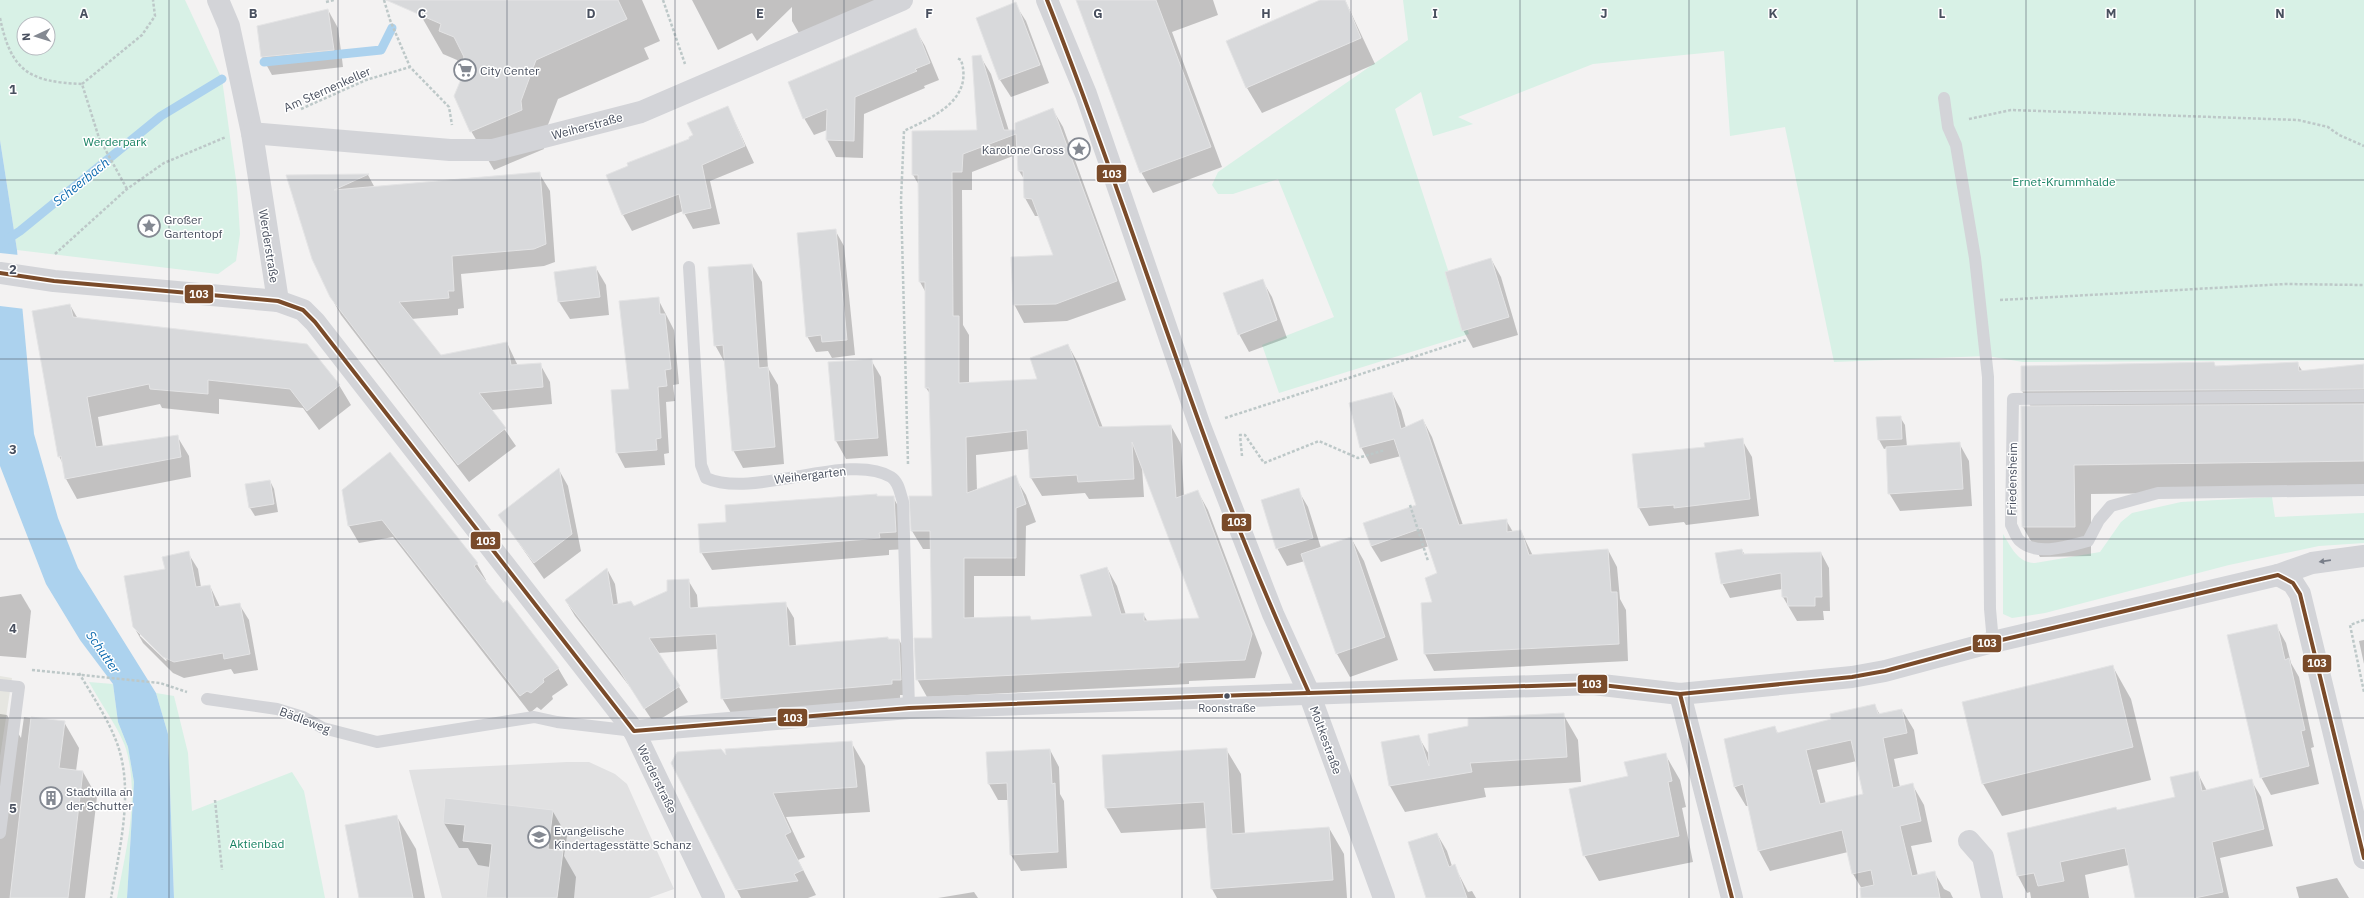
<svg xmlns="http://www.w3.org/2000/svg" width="2364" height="898" viewBox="0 0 2364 898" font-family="'IBM Plex Sans',sans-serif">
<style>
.commercial{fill:#e6e6e1}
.education{fill:#e1e1e2}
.green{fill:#d8f1e6;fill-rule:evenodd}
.water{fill:#acd2ee}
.pier{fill:#f3f2f2}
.shadow{fill:#0003;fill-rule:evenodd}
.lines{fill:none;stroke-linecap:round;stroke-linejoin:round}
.stream{stroke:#acd2ee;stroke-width:9}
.building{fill:#d8d9db;stroke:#e4e4e5;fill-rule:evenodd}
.path{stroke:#bdc8c8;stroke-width:2.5;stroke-dasharray:3 2;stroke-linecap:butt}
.service{stroke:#d3d4d8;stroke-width:12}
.minor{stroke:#d3d4d8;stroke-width:22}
.tertiary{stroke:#d3d4d8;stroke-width:22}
.bus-1-casing{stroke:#fff;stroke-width:7}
.bus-1{stroke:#7a4b2a;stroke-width:4}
.oneway{fill:#797e89}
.grid{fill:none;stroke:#49505f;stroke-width:1;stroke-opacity:0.55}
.bus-dot{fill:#49505f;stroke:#fff;stroke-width:1.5}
.labels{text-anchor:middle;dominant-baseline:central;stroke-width:3;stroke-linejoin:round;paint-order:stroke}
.bus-label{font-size:11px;fill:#49505f;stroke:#fff}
.poi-label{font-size:12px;fill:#49505f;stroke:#fff;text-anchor:start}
.street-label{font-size:12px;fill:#49505f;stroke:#fff}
.park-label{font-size:12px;fill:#178263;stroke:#fff}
.water-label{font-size:13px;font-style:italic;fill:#0c6aaf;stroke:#fff}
.grid-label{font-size:13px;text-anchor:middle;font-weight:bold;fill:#49505f;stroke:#fff;stroke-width:3;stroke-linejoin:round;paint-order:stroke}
.line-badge{stroke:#fff;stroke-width:1.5}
.badge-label{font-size:11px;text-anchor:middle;font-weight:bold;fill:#fff}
</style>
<rect width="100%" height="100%" fill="#f3f2f2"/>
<polygon class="commercial" points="0,676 12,678 0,757"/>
<polygon class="education" points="567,762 589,762 615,774 627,784 674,889 649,898 442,898 409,770"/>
<g class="green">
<path d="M0,0H185L222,79L237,187L240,234L236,261L218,274L17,250L0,140ZM24,24H48V48H24Z"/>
<polygon points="1403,0 2364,0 2364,360 2023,362 1987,356 1834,362 1785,127 1730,136 1724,51 1593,64 1458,117 1473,124 1433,136 1421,92 1395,109 1469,334 1279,393 1262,345 1334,317 1278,179 1233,194 1218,194 1212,185 1218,172 1408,40"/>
<path d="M2272,497L2275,517L2364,513V543L2319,546L2229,565L2045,613L2012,618L2003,614V534C2011,547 2018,563 2035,563L2100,552L2121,522L2132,513L2181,502Z"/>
<path d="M89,682L113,684L118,722L128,747L134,782L127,898H117C126,850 140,797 126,749C121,732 98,699 89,682Z"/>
<polygon points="156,693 174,696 188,753 192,811 292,772 304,791 325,898 174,898 168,734"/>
</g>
<polygon class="water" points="0,140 17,250 34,434 58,518 78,568 156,693 168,734 174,898 127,898 134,782 128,747 118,722 113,684 80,640 46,584 0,466"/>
<polygon class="pier" points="0,253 19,255 25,309 0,306"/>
<g class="shadow">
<polygon points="415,0 642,0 660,41 644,48 649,59 558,99 542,140 544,149 494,170 471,131 461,82 457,75 461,67 457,60 443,54 420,14"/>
<polygon points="692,0 908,0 809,51 792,21 792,7 757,41 752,33 718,50"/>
<polygon points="1077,0 1213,0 1218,15 1172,32 1222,167 1153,193 1141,172"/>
<polygon points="1323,0 1345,0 1375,64 1262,113 1247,88 1227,42"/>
<polygon points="1015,4 1026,21 1049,83 1011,97 1000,80 977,18"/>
<polygon points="328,10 338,28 343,67 272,75 262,57 258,27"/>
<polygon points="915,29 925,46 939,80 924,86 925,88 864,114 863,158 836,157 827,140 827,130 814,135 804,118"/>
<path d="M980,56L991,74L1009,131H1016L1053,110L1063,127L1126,300L1067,321L1024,323L1014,304L1055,256L1040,216H1035L1025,198L1024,179L1019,171L1018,154L972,172V190H962L963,325L969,335V383L1039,380L1068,345L1078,363L1103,428L1171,426L1181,444L1184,496L1198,492L1208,510L1262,653L1255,678L1189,681V684L927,697L917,679L933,639L931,549H923L912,531L910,497L933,496L931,395L926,388V293L920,282L919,185L913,175V132L978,131ZM1029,449L1031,478L1042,496L1085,493L1089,499L1144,497L1142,467L1200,619L1148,622L1143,614L1126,615L1117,586L1107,568L1094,617L1032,621L1030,617L974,619V576H1025L1026,526L1036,522L1026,495L1015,477L977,491L976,455Z"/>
<polygon points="728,107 754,163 710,181 720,224 693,229 683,211 632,231 623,215 607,175 691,139"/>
<polygon points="539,173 550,191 555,262 544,266 461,274 464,308 458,309 458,315 411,319 440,356 507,343 518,366 540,364 550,382 552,404 491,410 516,446 469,482 341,315 331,297 287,176 368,175 375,188"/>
<polygon points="835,230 844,246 855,355 832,358 828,351 816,352 807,336"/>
<polygon points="1491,259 1501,277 1518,335 1473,348 1463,330"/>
<polygon points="752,265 762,282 768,368 778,385 784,464 743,468 733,450 725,363 715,345"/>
<polygon points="596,268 606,285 609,315 570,319 559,302 556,273"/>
<polygon points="1262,280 1272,297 1287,338 1249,352 1239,334"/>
<polygon points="658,299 674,330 679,384 673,385 675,401 666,402 669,453 664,454 665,465 625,468 617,453 630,390"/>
<polygon points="70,305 78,319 339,385 351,405 319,430 303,408 219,399 219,414 162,408 160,404 98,417 103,447 177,436 189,456 191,477 77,499 66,479 63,464 59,456"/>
<polygon points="871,360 881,377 888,456 846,459 836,441 829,363"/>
<polygon points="2214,363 2216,367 2297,363 2303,372 2364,365 2364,491 2091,494 2091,556 2040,557 2023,527 2022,407 2031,407 2022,391 2022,367"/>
<polygon points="1392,393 1401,410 1406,428 1423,420 1432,437 1463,525 1506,520 1513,532 1521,531 1533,556 1608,550 1617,567 1620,599 1626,610 1628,661 1434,671 1425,654 1439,573 1429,546 1381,562 1371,546 1417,505 1401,456 1370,464 1361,447"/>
<polygon points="1900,417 1905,425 1907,447 1959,443 1969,461 1972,506 1900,511 1889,493 1887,448 1884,449 1879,440"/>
<polygon points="1742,440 1752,457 1759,516 1686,525 1684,522 1649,526 1639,508 1633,455 1706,448"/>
<polygon points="559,470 568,486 581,551 544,579 499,515"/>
<polygon points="270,481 274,489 278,512 255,516 250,508 246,485"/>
<polygon points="1298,490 1308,507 1321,548 1351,538 1364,561 1398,660 1350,677 1337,654 1305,561 1287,566 1277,548"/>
<polygon points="343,491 477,564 486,580 485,581 558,668 568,685 552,696 553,699 541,710 537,707 530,713 393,537 359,543 349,526"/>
<polygon points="878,497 893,497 903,515 906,549 889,550 889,555 712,570 701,552 727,523"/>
<polygon points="1742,550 1745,555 1821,553 1829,568 1830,611 1823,611 1824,620 1797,621 1783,597 1782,589 1730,598 1722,583"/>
<path d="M188,553L198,569L201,587L210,586L220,607L239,604L249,620L258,670L234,674L231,669L184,678L173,673L143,643L134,627L166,570ZM140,633L167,660L166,661L140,636Z"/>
<polygon points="607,569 615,584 618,605 633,607 668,592 688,580 697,595 698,608 785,603 794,618 796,646 888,638 889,640 899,640 908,655 909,695 900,695 900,699 731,713 722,698 718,649 658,653 688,702 654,723 630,687 575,616 566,601"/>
<polygon points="21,594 31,611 26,658 0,656 0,597"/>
<polygon points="2276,625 2286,643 2291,663 2299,677 2314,747 2311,748 2319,784 2271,795 2261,777"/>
<polygon points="2364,640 2364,664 2359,641"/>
<polygon points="2113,667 2131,699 2151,780 2002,816 1983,784"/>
<path d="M1875,706L1880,715L1902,710L1914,730L1918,754L1894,759L1900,787L1912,784L1924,805L1932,842L1911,846L1918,876L1934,872L1944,889L1950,892L1953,898H1881L1865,894L1853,874L1848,852L1770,871L1759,851L1749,806H1746L1734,786L1775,728L1778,733L1832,720ZM1857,761L1864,795L1826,804L1817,770Z"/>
<polygon points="0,714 7,715 21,738 24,717 64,722 79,748 76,771 83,772 97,797 85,898 0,898"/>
<polygon points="1563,714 1578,740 1581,782 1484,788 1486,797 1405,812 1390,786 1382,742 1418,736 1430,756"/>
<polygon points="851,742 865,766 870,812 786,817 805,857 798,860 816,895 808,898 741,898 672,763 727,759"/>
<polygon points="1226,749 1241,774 1245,834 1329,828 1344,854 1347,898 1217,898 1212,889 1207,828 1121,833 1106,808"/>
<polygon points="1050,750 1059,767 1060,794 1064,801 1067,868 1021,871 1011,855 1009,800 998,800 989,784"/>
<polygon points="1665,754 1680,780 1686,807 1682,808 1693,862 1599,881 1584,855 1629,777"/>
<polygon points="2197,772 2207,791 2251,780 2261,797 2273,846 2220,858 2229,898 2136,898 2129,865 2085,875 2089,898 2031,898 2030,892 2027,893 2018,876 2008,834 2116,808 2118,811 2176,797"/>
<polygon points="552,810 567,836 564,856 576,877 574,898 487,898 490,867 478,865 468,848 459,848 444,823"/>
<polygon points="397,817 416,849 425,898 360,898"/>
<polygon points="1437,834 1447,851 1452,866 1454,865 1468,892 1472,891 1476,898 1428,898"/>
<polygon points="2337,878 2349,898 2299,898 2296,887"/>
<polygon points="974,892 978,898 938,898"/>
</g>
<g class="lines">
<g class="stream">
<polyline points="264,62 381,50 392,28"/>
<polyline points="0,244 20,231 161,116 222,79"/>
</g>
</g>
<g class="building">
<polygon points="386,0 618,0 627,19 536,60 521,101 522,110 470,132 454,96 462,77 456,75 464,57 454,37 439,31 441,24"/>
<polygon points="1076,0 1156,0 1211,147 1140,173"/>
<polygon points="1320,0 1345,0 1361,38 1246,88 1226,41"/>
<polygon points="1016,2 1040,65 999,80 976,18"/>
<polygon points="328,9 334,50 261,57 257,26"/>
<polygon points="916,28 930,63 915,69 917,71 855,97 854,141 826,140 827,109 803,119 788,82"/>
<path d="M981,55L1004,130H1015V123L1053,108L1117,281L1056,304L1013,305L1011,257L1053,255L1032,199L1024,198L1023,171H1018L1016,134L963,154L962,172H952L953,316H959V383L1037,379L1030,358L1068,344L1099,427L1171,425L1176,498L1198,490L1252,634L1245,660L1179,663V667L916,680L914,638H932L930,531H911L909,496H932L929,388H925V282H919L918,175H912V131L977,130L972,56ZM1027,430L1030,478L1077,475L1078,482L1134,479L1132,442L1199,618L1144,621V613L1121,614L1107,567L1080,575L1092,616L1031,620L1030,616L964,618V558H1016V508L1026,504L1016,475L967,493L966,437Z"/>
<polygon points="728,106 745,146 702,165 711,208 683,214 679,194 622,215 606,175 628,166 627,163 689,139 689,137 693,135 687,123"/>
<polygon points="540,172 546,244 534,249 452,256 454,291 448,291 449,298 399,302 441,355 507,342 511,365 541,363 543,387 479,393 506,428 458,465 330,297 312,259 286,175 369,174 334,190"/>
<polygon points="836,229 847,340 822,342 821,335 806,337 797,233"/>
<polygon points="1491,258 1509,317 1462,331 1445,272"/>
<polygon points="752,264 759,368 768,367 775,447 732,451 723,345 714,346 708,267"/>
<polygon points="596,266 600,297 558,302 554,272"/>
<polygon points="1263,279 1277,320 1238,335 1223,293"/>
<polygon points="659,297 660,314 665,314 671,369 665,370 667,386 658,387 661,438 656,439 657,450 616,453 611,390 629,389 619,301"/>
<polygon points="70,304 73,317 307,344 340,385 307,411 290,389 208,380 208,394 150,389 149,384 87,397 96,447 178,435 181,457 65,479 61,456 58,457 32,311"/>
<polygon points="872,359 878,438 835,441 828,362"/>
<polygon points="2214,362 2215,366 2298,362 2299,371 2364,364 2364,389 2021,391 2021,366"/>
<polygon points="1392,392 1401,429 1423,419 1459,525 1507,519 1507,532 1521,530 1529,555 1608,549 1611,592 1617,592 1619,644 1424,654 1421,603 1432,602 1425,578 1437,573 1422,528 1371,546 1363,523 1416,505 1394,439 1360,448 1349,403"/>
<polygon points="2364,404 2364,461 2074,465 2075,527 2022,527 2021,406"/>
<polygon points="1901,416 1902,439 1878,440 1876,417"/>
<polygon points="1743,438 1750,499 1674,508 1674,505 1638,508 1632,454 1705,447 1704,443"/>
<polygon points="1960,442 1963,489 1888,494 1886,447"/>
<polygon points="390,452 478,563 474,566 503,603 507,600 559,668 543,679 544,682 531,693 527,691 520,696 382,520 348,526 342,490"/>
<polygon points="559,468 572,534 534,563 498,515"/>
<polygon points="270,480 274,504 249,508 245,484"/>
<polygon points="1299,488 1313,538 1276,549 1261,500"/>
<polygon points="877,494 877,496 894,496 896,532 879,533 880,538 700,553 698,524 726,522 725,505"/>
<polygon points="1351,537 1385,637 1336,654 1301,554"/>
<polygon points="1742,549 1743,554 1821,552 1822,597 1815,597 1815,606 1788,606 1787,597 1782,597 1781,573 1721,584 1715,553"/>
<polygon points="189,551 196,587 210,585 215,607 240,603 250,654 224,659 223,653 174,662 163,657 133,627 124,576 165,569 162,557"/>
<polygon points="607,568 613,605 631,601 634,606 667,591 667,580 689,579 690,608 786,602 789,646 888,637 888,639 899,639 901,680 892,680 892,684 721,699 716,634 649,638 680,686 644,709 620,671 565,600"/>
<polygon points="2277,624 2285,660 2289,658 2305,730 2301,731 2309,766 2260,778 2227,635"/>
<polygon points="2113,665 2133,747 1982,784 1962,702"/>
<path d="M1875,704L1878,714L1902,709L1907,733L1883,738L1893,788L1913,783L1921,821L1900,826L1912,876L1935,871L1940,898H1861L1860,888L1874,885L1871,870L1852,874L1842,830L1758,851L1743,784L1734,787L1724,739L1775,726L1777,733L1831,719L1830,714ZM1851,740L1863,794L1820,804L1806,750Z"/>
<polygon points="1564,713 1567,757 1470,763 1472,772 1389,786 1381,742 1419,735 1429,766 1428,734 1468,726 1468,718"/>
<polygon points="31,717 65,721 59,768 83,771 68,898 10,898"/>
<polygon points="852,741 857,787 773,793 791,832 785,835 803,870 794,874 798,881 736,890 671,763 677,752 721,749 726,755 725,749"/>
<polygon points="1227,748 1232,834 1329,827 1333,880 1211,889 1204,802 1105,808 1102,755"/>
<polygon points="1050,749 1052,784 1055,783 1058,852 1010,855 1007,783 988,784 986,752"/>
<polygon points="1666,753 1672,781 1668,782 1679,836 1583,856 1569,789 1628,776 1624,762"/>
<polygon points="2198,771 2202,791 2252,779 2264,829 2212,842 2223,892 2195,898 2135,898 2125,848 2060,862 2064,881 2038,886 2034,873 2017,876 2007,833 2116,807 2117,810 2175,797 2170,777"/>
<polygon points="445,798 553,810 548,849 563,851 557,898 486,898 492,844 463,841 465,825 443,823"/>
<polygon points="397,815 413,898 359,898 345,825"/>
<polygon points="1437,833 1449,867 1455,864 1467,898 1426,898 1408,842"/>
</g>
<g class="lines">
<g class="path">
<polyline points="384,0 390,20 410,67 449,107 452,125"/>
<polyline points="663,0 685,64"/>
<polyline points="326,2 334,0"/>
<path d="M0,18C11,71 29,82 82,84L99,138L127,189"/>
<polyline points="82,84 142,35 155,16 153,0"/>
<polyline points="301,109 366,80 410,67"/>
<polyline points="1969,119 2011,110 2298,120 2328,127 2339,135 2364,146"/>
<polyline points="55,254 127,189 164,163 226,137"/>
<polyline points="2000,300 2285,284 2364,285"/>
<polyline points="1225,418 1466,340"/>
<polyline points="1242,456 1240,435 1245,435 1264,463 1319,441 1358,458 1385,450"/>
<path d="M908,464L901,200L904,131C933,117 974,100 961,60L957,58"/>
<polyline points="1410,505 1428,561"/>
<polyline points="2364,620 2350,625 2364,692"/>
<polyline points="32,670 160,683 187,692"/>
<path d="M79,673C93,697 109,720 118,746C134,793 119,851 111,898"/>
<polyline points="215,800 222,870"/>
</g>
<g class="service">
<polyline points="1944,98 1948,127 1956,145 1975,258 1988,377 1990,609 1993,642"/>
<path d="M689,267L701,465L706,478C754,500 849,451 891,477C899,482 900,493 903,502L909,708"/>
<path d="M2364,396L2013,399L2011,525C2014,530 2016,538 2020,541C2037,557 2069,546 2088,541L2099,520L2111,506L2158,493L2364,490"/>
<polyline points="0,685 19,687 0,833"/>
<polyline points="207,699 277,709 303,717 323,728 377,742 534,717 557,722 634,731"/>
</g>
<g class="minor">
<polyline points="218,0 229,26 252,133 278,301"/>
<polyline points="1047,0 1086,94 1200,426 1273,614 1309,693 1384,898"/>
<polyline points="252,133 450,150 493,150 641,112 902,0"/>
<polyline points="2278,575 2293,583 2300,594 2364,858"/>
<polyline points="1680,694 1732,898"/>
<polyline points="634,731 909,708 1593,684 1680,694 1852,677 1885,671 1993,642 2278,575 2312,563 2364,556"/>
<polyline points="1969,841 1983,857 1992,898"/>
</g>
<polyline class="tertiary" points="0,273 54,281 278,301 303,310 315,322 634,731 714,898"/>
<g class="bus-1-casing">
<g id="bus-1">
<path d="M1047,0C1111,162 1163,328 1224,490C1250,559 1279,626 1309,693"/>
<polyline points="0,273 54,281 278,301 303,310 315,322 634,731 909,708 1245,695 1593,684 1680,694 1852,677 1885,671 1993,642 2278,575 2293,583 2300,594 2364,858"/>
<polyline points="1680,694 1732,898"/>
</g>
</g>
<use href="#bus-1" class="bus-1"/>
</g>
<defs><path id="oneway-solid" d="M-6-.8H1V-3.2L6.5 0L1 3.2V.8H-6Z"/></defs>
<use class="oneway" href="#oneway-solid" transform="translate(2325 561) rotate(172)"/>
<path class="grid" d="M169,0V898M338,0V898M507,0V898M675,0V898M844,0V898M1013,0V898M1182,0V898M1351,0V898M1520,0V898M1689,0V898M1857,0V898M2026,0V898M2195,0V898M0,180H2364M0,359H2364M0,539H2364M0,718H2364"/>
<defs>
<g id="supermarket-ring" transform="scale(1.15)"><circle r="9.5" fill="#fff" stroke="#848992" stroke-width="1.5"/><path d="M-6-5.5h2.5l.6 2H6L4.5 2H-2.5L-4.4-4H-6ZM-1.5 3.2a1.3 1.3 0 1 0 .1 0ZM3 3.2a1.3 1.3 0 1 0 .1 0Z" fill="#848992"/></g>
<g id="sight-ring" transform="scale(1.15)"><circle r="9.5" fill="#fff" stroke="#848992" stroke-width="1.5"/><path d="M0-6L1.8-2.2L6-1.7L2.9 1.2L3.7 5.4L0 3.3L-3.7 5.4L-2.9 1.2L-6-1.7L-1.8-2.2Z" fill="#848992"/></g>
<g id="building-ring" transform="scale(1.15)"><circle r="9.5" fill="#fff" stroke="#848992" stroke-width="1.5"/><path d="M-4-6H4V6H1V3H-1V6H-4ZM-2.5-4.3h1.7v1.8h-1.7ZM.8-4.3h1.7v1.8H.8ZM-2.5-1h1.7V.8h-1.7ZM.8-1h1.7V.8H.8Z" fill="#848992"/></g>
<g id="school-ring" transform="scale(1.15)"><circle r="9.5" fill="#fff" stroke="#848992" stroke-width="1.5"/><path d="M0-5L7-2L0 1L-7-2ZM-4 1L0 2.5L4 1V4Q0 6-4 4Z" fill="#848992"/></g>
</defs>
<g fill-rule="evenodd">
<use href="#supermarket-ring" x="465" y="70"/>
<use href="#sight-ring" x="1079" y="149"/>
<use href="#sight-ring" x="149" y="226"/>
<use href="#building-ring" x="51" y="798"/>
<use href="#school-ring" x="539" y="837"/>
</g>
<circle class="bus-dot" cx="1227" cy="696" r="3.5"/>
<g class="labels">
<g class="bus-label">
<text x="1227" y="708">Roonstraße</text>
</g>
<g class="poi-label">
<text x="480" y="70">City Center</text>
<text x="1064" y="149" text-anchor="end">Karolone Gross</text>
<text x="164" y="219">Großer<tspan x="164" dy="14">Gartentopf</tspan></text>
<text x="66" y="791">Stadtvilla an<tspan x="66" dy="14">der Schutter</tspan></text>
<text x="554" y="830">Evangelische<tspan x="554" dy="14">Kindertagesstätte Schanz</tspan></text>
</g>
<g class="street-label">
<text transform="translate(327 89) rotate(-24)">Am Sternenkeller</text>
<text transform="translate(587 126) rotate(-15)">Weiherstraße</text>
<text transform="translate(269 246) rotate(81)">Werderstraße</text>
<text transform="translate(810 475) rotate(-7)">Weihergarten</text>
<text transform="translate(2012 479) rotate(-89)">Friedensheim</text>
<text transform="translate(305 720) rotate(21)">Bädleweg</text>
<text transform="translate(1326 740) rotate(70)">Moltkestraße</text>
<text transform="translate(657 779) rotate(64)">Werderstraße</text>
</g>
<g class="park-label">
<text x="115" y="141">Werderpark</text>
<text x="2064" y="181">Ernet-Krummhalde</text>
<text x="257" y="843">Aktienbad</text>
</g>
<g class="water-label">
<text transform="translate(81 182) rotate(-39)">Scheerbach</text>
<text transform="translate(103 652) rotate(55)">Schutter</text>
</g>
</g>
<g class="grid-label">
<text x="84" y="18">A</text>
<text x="253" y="18">B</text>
<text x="422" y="18">C</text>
<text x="591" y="18">D</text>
<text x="760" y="18">E</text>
<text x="929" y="18">F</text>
<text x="1098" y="18">G</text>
<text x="1266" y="18">H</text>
<text x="1435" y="18">I</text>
<text x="1604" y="18">J</text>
<text x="1773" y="18">K</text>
<text x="1942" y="18">L</text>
<text x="2111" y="18">M</text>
<text x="2280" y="18">N</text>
<text x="13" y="94">1</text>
<text x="13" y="274">2</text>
<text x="13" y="454">3</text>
<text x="13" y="633">4</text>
<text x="13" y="813">5</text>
</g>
<g class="line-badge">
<rect x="1096" y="164" width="31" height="19" rx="4" fill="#7a4b2a"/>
<rect x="184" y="284" width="30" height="20" rx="4" fill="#7a4b2a"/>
<rect x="1221" y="513" width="31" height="19" rx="4" fill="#7a4b2a"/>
<rect x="470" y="531" width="31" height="19" rx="4" fill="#7a4b2a"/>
<rect x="1972" y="634" width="30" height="19" rx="4" fill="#7a4b2a"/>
<rect x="2302" y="654" width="30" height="19" rx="4" fill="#7a4b2a"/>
<rect x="1577" y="674" width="31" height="20" rx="4" fill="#7a4b2a"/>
<rect x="777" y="708" width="31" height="19" rx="4" fill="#7a4b2a"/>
</g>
<g class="badge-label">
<text x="1112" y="178">103</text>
<text x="199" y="298">103</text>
<text x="1237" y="526">103</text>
<text x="486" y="545">103</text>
<text x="1987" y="647">103</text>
<text x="2317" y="667">103</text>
<text x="1592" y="688">103</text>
<text x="793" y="722">103</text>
</g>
<g transform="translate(36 36) rotate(266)"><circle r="19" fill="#ffffff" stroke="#b6b9bf"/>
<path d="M0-3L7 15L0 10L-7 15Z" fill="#848992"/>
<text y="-6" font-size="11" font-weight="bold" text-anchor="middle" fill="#49505f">N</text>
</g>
</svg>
